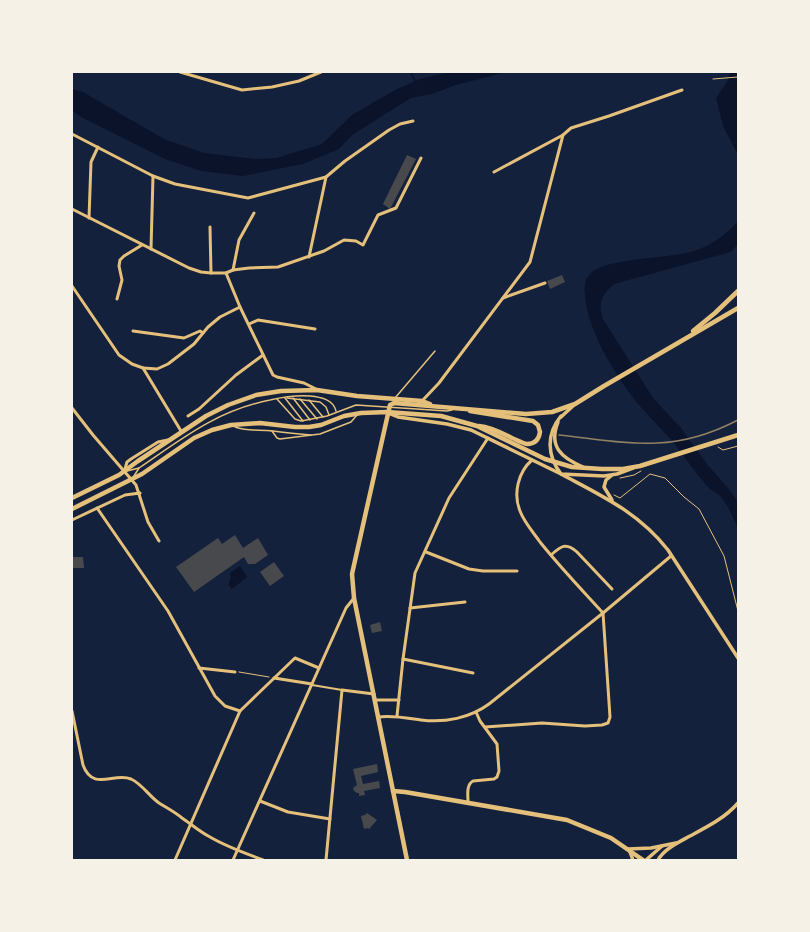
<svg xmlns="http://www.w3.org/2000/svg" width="810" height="932" viewBox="0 0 810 932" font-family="'Golos Text',sans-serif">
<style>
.water{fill:#0b132b}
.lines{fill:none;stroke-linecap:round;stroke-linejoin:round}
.stream{stroke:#0b132b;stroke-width:1.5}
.building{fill:#48494c}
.path{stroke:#e5c07b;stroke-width:1}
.service{stroke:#e5c07b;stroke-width:1.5}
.pedestrian{stroke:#e5c07b;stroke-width:2}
.minor{stroke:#e5c07b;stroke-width:3}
.tertiary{stroke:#e5c07b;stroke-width:3.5}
.primary{stroke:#e5c07b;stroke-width:4.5}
.rail{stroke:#918062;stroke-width:1.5}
</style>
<rect width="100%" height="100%" fill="#14213d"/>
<g class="water">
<polygon points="450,72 506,72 456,85 432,94 411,98 352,135 339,149 303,164 243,176 201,171 165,159 81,117 72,110 72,89 83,92 164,139 204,153 256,159 276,158 322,144 352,115 395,90 420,79"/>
<polygon points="730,72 738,72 738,155 723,126 716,98 727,82"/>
<path d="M738,221V244L731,252L614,284C601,297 598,301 603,319L653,398L681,428L707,464L728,488L737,501L738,529C735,521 727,504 721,497C718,493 711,491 707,486C694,472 684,455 672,441C661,429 650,417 639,405C617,378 587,331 585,295C584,289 584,281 589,275C604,257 669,259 694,251C712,245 726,235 738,221Z"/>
<polygon points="240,566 247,577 232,589 228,585 231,577 230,573"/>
</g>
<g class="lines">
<polyline class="stream" points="410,72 416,82"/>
</g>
<g class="building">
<polygon points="407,155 416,159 390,209 383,204"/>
<polygon points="562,275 565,282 550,289 547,281"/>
<polygon points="235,535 243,548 258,538 268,555 255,564 248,564 244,557 194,592 176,567 218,538 222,544"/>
<polygon points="73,557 83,557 84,568 73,568"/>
<polygon points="274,562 284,576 270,586 260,572"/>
<polygon points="380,622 382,631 372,633 370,625"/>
<polygon points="377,764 378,772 361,776 363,784 379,781 380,788 364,791 365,795 359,796 359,793 357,793 354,791 353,788 357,785 353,769"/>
<polygon points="367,813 377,820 369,829 368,828 364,829 361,816 365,815"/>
</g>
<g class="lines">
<g class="path">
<polyline points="713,79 738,77"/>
<polyline points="718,447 723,450 738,446"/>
<polyline points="620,478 634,475 641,471"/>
<polyline points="614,495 620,498 650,474 665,478 684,497 699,509 724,556 738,611"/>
<polyline points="239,672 269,677"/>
</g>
<g class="service">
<polyline points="285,398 303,421"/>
<polyline points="287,398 320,402 326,407 329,415"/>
<polyline points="293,398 310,420"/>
<polyline points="395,398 435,351"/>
<polyline points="277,399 295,419 301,421 327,416 356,405 447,411 452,410"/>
<polyline points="300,399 317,419"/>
<polyline points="309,400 323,417"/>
<path d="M235,427C249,432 259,429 273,431C286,433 298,434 311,435"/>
<polyline points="272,431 277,438 280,439 320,434 351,422 357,415"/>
<polyline points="127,471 139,468"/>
<path d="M134,476L139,468C183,438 216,411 270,400C283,397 296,395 310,396C320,397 333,399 336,411"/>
</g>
<polyline class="pedestrian" points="312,685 342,690"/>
<g class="minor">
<polyline points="180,72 242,90 272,87 299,81 321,72"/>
<polyline points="72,134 153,176 175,184 248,198 326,177 345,161 389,130 400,124 413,121"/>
<polyline points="494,172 563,135 571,128 609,116 682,90"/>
<polyline points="72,209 189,268 201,272 211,273 226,273 233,270 249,268 278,267 324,251 344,240 356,241 363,245 378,215 396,208 421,158"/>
<polyline points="89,218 91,162 98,147"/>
<polyline points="210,227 211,273"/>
<polyline points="151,249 153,176"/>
<polyline points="309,257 326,177"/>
<polyline points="233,270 239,240 254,213"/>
<polyline points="226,273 240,307 273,375 277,377 304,383 316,389"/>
<polyline points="72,286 119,355 132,364 143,368 181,431"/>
<polyline points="503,298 545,283"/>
<polyline points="117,299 122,280 119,266 120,260 124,256 142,245"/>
<polyline points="249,324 258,320 315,329"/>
<polyline points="133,331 184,338 200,331 203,333"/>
<polyline points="143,368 157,369 168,364 194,344 208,327 220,317 240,307"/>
<polyline points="422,401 439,383 530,262 563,135"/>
<polyline points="72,408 93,435 136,485 148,522 159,541"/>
<polyline points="188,416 199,409 236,375 263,355"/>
<path d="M532,460C518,472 513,494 520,511C524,522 533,532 540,542C560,567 582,590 603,613"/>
<polyline points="125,469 127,462 131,459 158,442 168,440"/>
<polyline points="97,508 168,611 215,696 225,706 240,711"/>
<polyline points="72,520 125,495 140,493"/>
<polyline points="426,552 469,569 483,571 517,571"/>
<path d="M551,555C561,546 566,542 577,552L612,589"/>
<polyline points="410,608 465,602"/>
<polyline points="403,659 473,673"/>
<polyline points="199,668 235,672"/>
<polyline points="274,678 312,684"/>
<polyline points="375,700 399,700"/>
<path d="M72,711L83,765C93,792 114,772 131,779C142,784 149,796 159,803C167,808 175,812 182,818C191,824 200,832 210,837C227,847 245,853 263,860"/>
<polyline points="397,716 403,659 415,573 449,498 488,438"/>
<path d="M378,717C393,715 407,718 421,720C445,723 470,718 489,704L603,613L671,556"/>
<polyline points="485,727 542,723 585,726 602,725 608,723 610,717 603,613"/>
<polyline points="260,801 288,812 330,819"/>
<path d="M468,802C468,795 466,785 473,781L494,779L497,777L499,771L497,744L480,721L476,712"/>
<polyline points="175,860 240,711 295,658 319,668"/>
<polyline points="233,860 346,608 354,598"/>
<polyline points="326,860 342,690 374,694"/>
</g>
<g class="tertiary">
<polyline points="388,413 398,417 447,424 471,430 561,474 604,476 617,474 633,468"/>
<path d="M561,416C546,434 547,456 561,474C602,496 638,512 668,550L738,658"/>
<polyline points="561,417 574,405"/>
<path d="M558,422C548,447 562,458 583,467"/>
<polyline points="611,476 606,480 604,487 612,500"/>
<polyline points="628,849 651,848 676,843"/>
<polyline points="630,852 633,860"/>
<polyline points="646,860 662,846"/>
<path d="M658,860C664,849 679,842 690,836C707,827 725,818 738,803"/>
</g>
<g class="primary">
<polyline points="693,331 715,313 738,291"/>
<path d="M470,411L533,421L538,425L540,432C539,439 535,444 527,444C522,443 517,440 512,438C502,433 491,427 479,426"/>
<polyline points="72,498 119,475 138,461 206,416 228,405 256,395 281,391 317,390 357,396 422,401 430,404"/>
<polyline points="72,509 142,474 194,438 212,430 231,425 260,423 295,427 309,427 321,425 344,416 361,413 387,412 441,416 477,426 545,459 572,467 602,469 623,469 640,466 738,435"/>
<polyline points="393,791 405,792 567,820 611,838 643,860"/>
<polyline points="407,860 354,598 352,574 390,405 394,403 526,414 552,412 575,404 604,386 738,308"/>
</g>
<path class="rail" d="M559,435C590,438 626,445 657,443C685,442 713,433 738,420"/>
</g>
<rect width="810" height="932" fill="none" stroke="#f6f1e7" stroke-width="146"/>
</svg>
